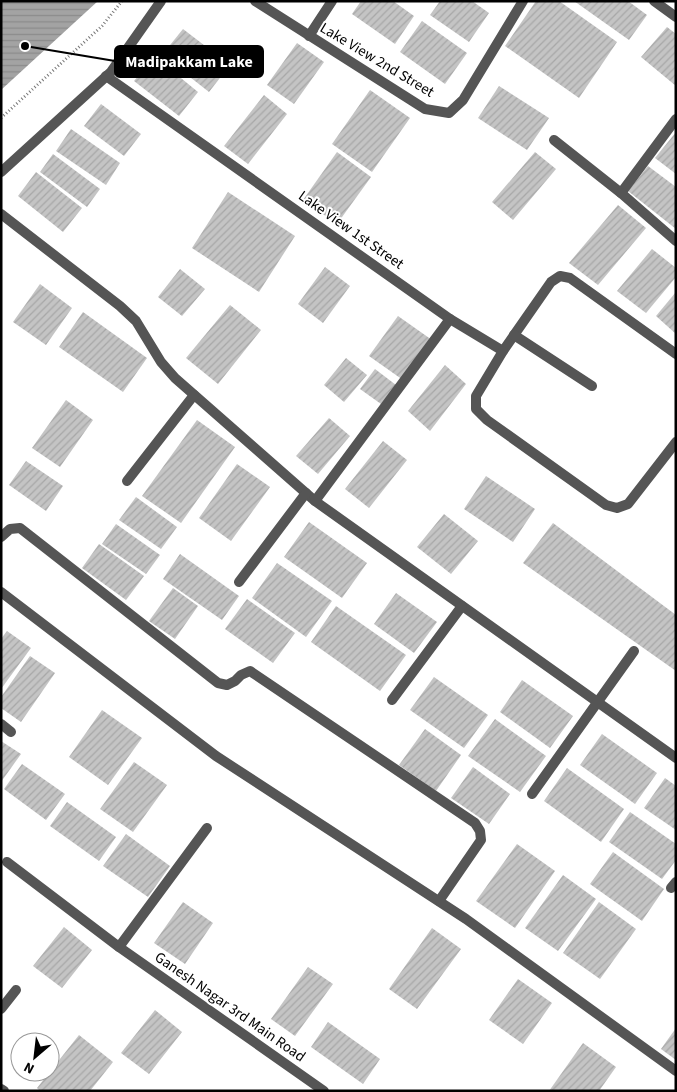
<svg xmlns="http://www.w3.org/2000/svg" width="677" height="1092" viewBox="0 0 677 1092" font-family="'Source Sans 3',sans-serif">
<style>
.water{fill:url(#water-rules)}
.building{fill:url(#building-hatch)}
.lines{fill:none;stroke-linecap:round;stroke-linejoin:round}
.path{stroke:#777;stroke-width:3;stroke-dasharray:1 2.5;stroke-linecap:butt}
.street{stroke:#555;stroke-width:10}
.labels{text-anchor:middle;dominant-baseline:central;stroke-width:4;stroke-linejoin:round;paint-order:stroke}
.street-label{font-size:15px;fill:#000;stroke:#fff}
.leader{fill:none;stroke:#000;stroke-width:2}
.callout-dot{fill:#000;stroke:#fff;stroke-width:2}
.callout{fill:#000;stroke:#000;stroke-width:2}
.callout-label{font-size:16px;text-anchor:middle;font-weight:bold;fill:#fff}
</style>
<defs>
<pattern id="water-rules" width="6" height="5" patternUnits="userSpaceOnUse" patternTransform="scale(1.25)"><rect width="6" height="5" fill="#a3a3a3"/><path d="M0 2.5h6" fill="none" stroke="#8b8b8b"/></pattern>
<pattern id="building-hatch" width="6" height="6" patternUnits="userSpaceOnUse" patternTransform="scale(1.25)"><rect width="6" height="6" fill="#c4c4c4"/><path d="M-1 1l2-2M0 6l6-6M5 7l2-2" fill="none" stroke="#a7a7a7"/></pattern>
</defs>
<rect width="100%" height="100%" fill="#fff"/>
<polygon class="water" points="1,1 98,1 1,90"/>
<g class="building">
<polygon points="361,1 393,1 414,16 395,44 352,14"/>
<polygon points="440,1 472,1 489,13 469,42 430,15"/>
<polygon points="536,1 559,1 617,42 579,98 505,46"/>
<polygon points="574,1 628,1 647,15 629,40"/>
<polygon points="422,21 467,53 445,84 400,52"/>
<polygon points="667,27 676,34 676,86 641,57"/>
<polygon points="183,29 230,65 209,92 162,55"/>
<polygon points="297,43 324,62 294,104 267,85"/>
<polygon points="154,56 198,92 179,116 134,81"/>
<polygon points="499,86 549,118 527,150 478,118"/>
<polygon points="370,90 410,118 372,172 332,144"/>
<polygon points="264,95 287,114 248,164 224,146"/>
<polygon points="101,104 141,134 124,156 84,126"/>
<polygon points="71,129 120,163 106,185 56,151"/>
<polygon points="676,132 676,174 655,158"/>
<polygon points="337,152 371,177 337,224 303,200"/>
<polygon points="535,152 556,169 513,220 492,202"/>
<polygon points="53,154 100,189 87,207 40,172"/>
<polygon points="648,166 676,187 676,229 628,191"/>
<polygon points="36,172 82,208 63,232 18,196"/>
<polygon points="228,192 295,236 259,292 192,248"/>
<polygon points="618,205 646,228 598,285 569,263"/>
<polygon points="652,249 676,268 676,277 646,313 617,291"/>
<polygon points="325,267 350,286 323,323 298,304"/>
<polygon points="180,269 205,289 182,316 158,297"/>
<polygon points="40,284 72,308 46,345 13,322"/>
<polygon points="676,292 676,334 656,316"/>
<polygon points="230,305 261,330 218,384 186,358"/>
<polygon points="83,312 147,358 123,392 59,347"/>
<polygon points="398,316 432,340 403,380 369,356"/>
<polygon points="346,358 367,375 344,402 324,385"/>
<polygon points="445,365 466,384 430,431 408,411"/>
<polygon points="375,369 396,385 381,404 360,389"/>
<polygon points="66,400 93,420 60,467 32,448"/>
<polygon points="329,418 350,436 318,474 296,456"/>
<polygon points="197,420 235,447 181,523 142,496"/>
<polygon points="383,441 407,460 369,508 345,489"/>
<polygon points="26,461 63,486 46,511 9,485"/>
<polygon points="237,464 270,487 231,541 199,518"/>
<polygon points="486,476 535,509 513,542 464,509"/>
<polygon points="136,497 177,527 161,549 119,520"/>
<polygon points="444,514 478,541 451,574 417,547"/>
<polygon points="309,522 367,563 342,598 284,557"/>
<polygon points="553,523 676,615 676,671 523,563"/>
<polygon points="116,524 160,555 146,574 102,544"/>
<polygon points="99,544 144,576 126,600 82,568"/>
<polygon points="180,554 239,596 222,620 163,579"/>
<polygon points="277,563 332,601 306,637 252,598"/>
<polygon points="173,588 198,606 175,639 149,621"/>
<polygon points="396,593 437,622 414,653 374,624"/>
<polygon points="247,599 295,633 273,663 225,629"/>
<polygon points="336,606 406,655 380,691 311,642"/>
<polygon points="7,631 31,648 1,689 1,639"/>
<polygon points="30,656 55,673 21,722 1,708 1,697"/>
<polygon points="434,677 488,715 464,748 410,710"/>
<polygon points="522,680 573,716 550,748 500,712"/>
<polygon points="102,710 142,738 108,785 69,757"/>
<polygon points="495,719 546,756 520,792 468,756"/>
<polygon points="425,729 461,755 436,791 399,765"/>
<polygon points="602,734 657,773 635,804 580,765"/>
<polygon points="1,741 21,754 1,782"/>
<polygon points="134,762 167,785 133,832 100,809"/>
<polygon points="22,764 65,794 46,820 4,789"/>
<polygon points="473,767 510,794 489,824 451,798"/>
<polygon points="567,768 624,809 601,842 544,801"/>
<polygon points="665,778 676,786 676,830 644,808"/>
<polygon points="67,802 116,837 99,861 50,826"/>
<polygon points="630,812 676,844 676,860 662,879 609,842"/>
<polygon points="126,834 170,866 148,897 103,866"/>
<polygon points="517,844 555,871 515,928 476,901"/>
<polygon points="613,852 664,889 642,921 590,884"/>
<polygon points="563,875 596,899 558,951 525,928"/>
<polygon points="183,902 213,923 185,964 154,943"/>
<polygon points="599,902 636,929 600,979 563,953"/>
<polygon points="64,927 92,950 62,988 33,966"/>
<polygon points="432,928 461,949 417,1009 389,989"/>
<polygon points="308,967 333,984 295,1036 271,1019"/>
<polygon points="518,979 552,1003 523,1044 489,1020"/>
<polygon points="155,1010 182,1032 149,1074 121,1053"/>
<polygon points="328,1022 380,1059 363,1084 311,1047"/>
<polygon points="676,1028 676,1060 661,1049"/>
<polygon points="79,1035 113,1062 90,1091 40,1091 37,1088"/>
<polygon points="583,1043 616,1067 599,1091 549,1091"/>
</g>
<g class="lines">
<polyline class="path" points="1,118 102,26 122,1"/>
<g class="street">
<polyline points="255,1 425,109 449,113 463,100 523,1"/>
<polyline points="654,1 676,17"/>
<polyline points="309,36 332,1"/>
<polyline points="106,76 450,319 503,351 551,282 560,276 570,278 676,354"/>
<polyline points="554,140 621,193 676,119"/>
<polyline points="1,172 111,72 161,1"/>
<polyline points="621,193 676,241"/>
<polyline points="1,214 120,306 136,321 161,362 175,378 315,501 676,758"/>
<polyline points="514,335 592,386"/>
<polyline points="503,351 476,396 476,409 487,420 606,505 617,508 628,504 676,442"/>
<polyline points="127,481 194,395"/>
<polyline points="315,501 450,319"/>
<polyline points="1,537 10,529 20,528 218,683 227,685 235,681 241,675 250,671 475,823 480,831 481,840 439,901"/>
<polyline points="239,582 306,493"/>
<polyline points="1,592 216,756 466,919 676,1071"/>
<polyline points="392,700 462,606"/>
<polyline points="1,724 11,732"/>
<polyline points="532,794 634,651"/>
<polyline points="7,862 119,947 324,1091"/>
<polyline points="671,888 676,882"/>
<polyline points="119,947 207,828"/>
<polyline points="1,1009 16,990"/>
<polyline points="1,1089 4,1091"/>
</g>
</g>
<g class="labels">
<g class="street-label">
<text transform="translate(377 60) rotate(31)">Lake View 2nd Street</text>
<text transform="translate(351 230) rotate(35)">Lake View 1st Street</text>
<text transform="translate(230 1007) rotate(35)">Ganesh Nagar 3rd Main Road</text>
</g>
</g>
<path class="leader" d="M25 46L115 61"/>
<circle class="callout-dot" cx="25" cy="46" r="5"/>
<rect class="callout" x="115" y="46" width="148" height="31" rx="5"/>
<g class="callout-label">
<text x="189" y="67">Madipakkam Lake</text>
</g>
<rect width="677" height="1092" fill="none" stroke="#000000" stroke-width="5"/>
<g transform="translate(35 1057) rotate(208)"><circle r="24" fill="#ffffff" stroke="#999999"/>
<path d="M0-4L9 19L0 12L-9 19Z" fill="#000000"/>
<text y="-8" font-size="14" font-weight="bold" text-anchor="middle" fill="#000000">N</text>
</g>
</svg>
